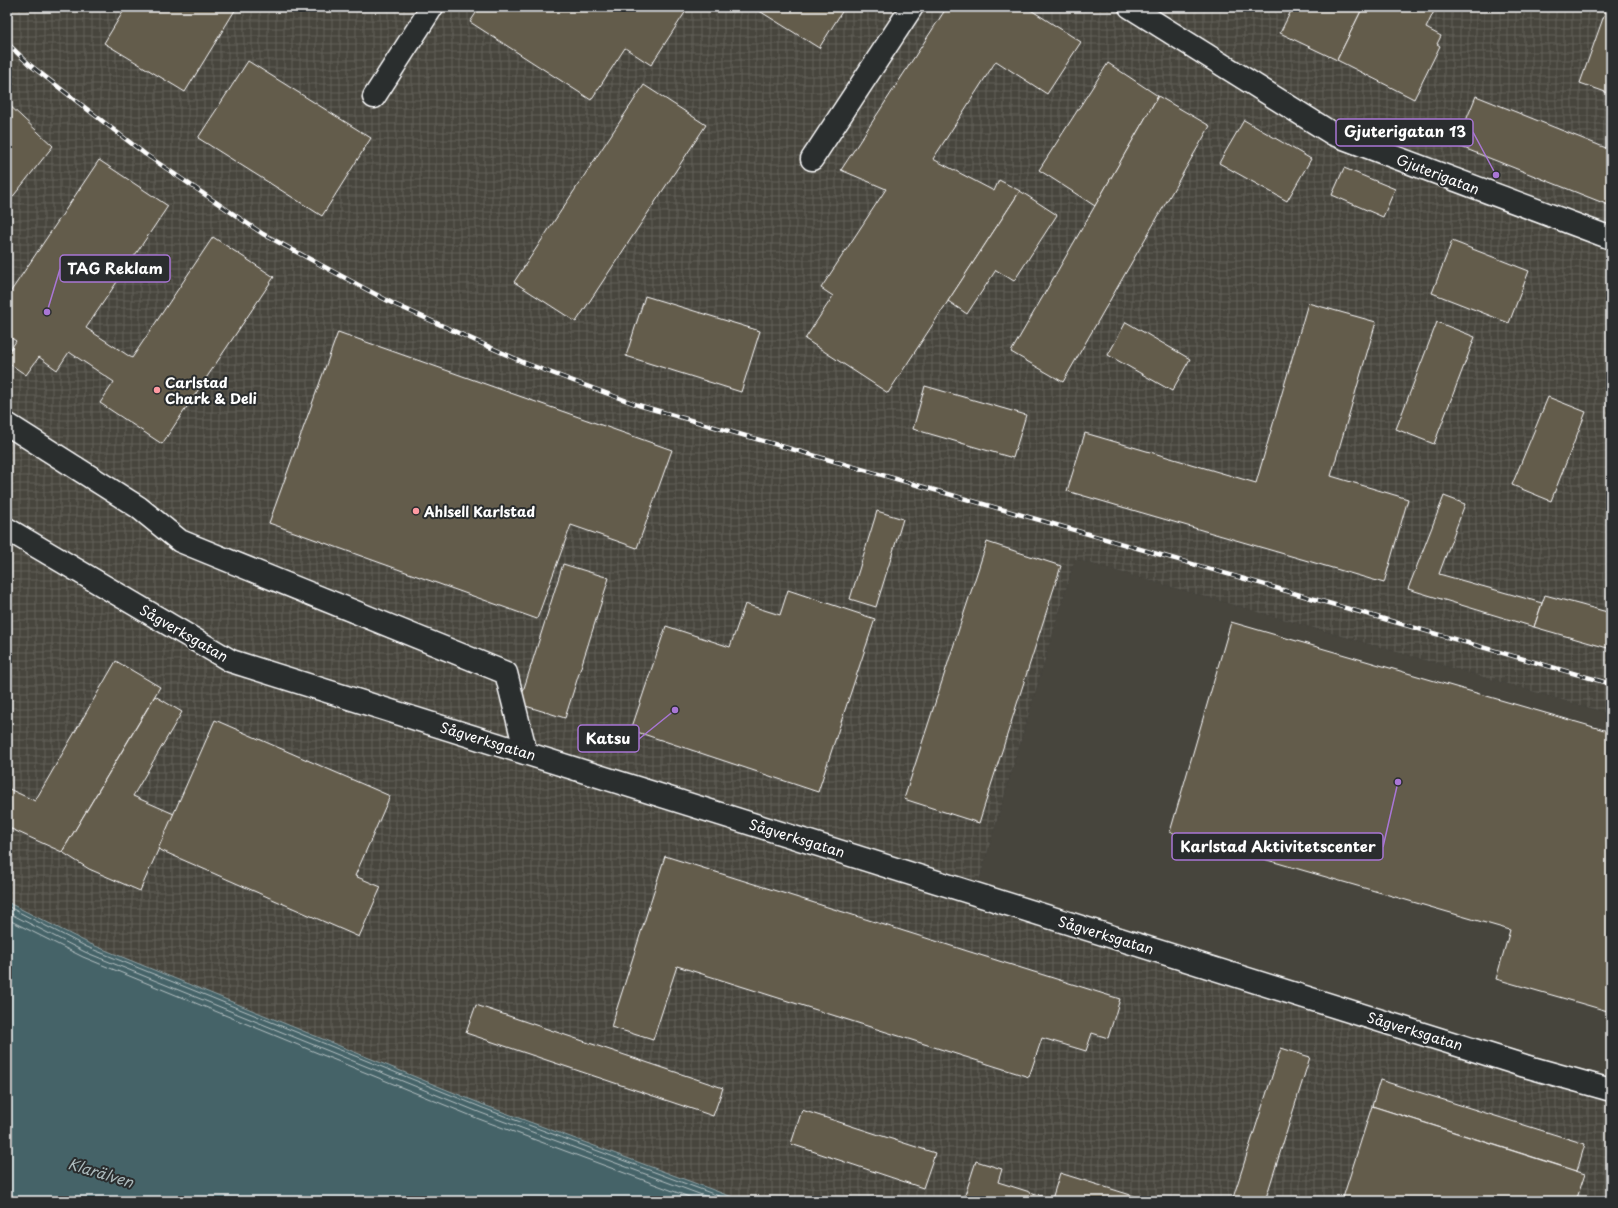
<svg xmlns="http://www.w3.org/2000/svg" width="1618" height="1208" viewBox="0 0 1618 1208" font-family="'Playpen Sans',sans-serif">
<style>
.built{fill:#47453d}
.industrial{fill:url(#industrial-grid)}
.water{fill:#456368;stroke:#8fa1a4}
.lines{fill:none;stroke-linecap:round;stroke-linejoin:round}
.shore{stroke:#b5c1c3;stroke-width:1}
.building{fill:#645b4c;stroke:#fff}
.minor-casing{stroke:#fff;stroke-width:25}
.minor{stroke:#2a2d2e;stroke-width:22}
.rail-casing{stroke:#fff;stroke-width:4.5}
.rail{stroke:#2a2d2e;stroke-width:3;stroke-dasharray:9;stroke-linecap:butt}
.poi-dot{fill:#ff9aa2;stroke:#2a2d2e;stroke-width:1.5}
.labels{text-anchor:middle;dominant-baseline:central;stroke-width:4;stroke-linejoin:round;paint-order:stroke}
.street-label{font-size:14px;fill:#fff;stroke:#2a2d2e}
.poi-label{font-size:14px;font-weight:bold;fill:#fff;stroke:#2a2d2e;text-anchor:start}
.water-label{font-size:15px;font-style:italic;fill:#abb9bb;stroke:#2a2d2e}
.leader{fill:none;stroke:#a976d5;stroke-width:1.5}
.callout-dot{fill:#a976d5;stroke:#2a2d2e;stroke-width:1.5}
.callout{fill:#2a2d2e;stroke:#a976d5;stroke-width:1.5}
.callout-label{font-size:15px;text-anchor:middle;font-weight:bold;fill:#fff}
</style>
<defs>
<pattern id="industrial-grid" width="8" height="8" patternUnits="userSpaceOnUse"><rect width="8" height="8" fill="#47453d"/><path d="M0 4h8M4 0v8" fill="none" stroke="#63615a"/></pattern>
</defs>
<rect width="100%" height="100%" fill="#3b3b37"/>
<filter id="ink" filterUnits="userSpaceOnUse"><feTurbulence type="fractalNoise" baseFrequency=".025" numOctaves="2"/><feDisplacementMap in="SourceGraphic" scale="8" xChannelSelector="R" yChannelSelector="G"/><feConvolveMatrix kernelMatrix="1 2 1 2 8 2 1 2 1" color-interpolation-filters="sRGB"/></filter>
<g filter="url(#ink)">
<polygon class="built" points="1075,559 1611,714 1611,1102 1419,1046 972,904"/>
<polygon class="industrial" points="7,7 1611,7 1611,714 1075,559 972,904 1419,1046 1611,1102 1611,1201 743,1201 484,1105 88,943 7,902"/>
<polygon class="water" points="7,902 88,943 484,1105 743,1201 7,1201"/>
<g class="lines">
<g class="shore">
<polyline points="7,906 87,947 483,1108 732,1201"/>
<polyline points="7,912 85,952 481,1113 718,1201"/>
<polyline points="7,919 83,957 479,1119 700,1201"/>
</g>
</g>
<g class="building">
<polygon points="126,7 237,7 185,92 104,43"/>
<polygon points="480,7 679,7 686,11 651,65 625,48 591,100 470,22"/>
<polygon points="753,7 845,7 819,48"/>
<polygon points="947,7 1026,7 1081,42 1047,94 996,61 933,159 994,191 999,180 1020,191 888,393 805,339 833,296 821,288 886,189 841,170"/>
<polygon points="1293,7 1363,7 1337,60 1280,33"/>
<polygon points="1363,7 1436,7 1426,28 1441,36 1437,44 1440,46 1414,99 1337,60"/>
<polygon points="1607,7 1611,7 1611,94 1580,83"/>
<polygon points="248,61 371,138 322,216 198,138"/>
<polygon points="1108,63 1158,96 1095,206 1039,170"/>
<polygon points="644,85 706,125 576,322 514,282"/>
<polygon points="1158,96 1210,126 1063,382 1011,352"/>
<polygon points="1476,96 1611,150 1611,206 1456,145"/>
<polygon points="7,103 53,146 7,204"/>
<polygon points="1244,120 1311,159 1287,201 1219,163"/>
<polygon points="99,160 168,206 86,328 132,358 213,237 274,277 162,444 100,403 114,382 69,352 57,370 39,357 26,375 7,362 7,355 16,341 7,335 7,297"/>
<polygon points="1344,168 1395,189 1383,217 1332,195"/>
<polygon points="1020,191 1057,215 1014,281 996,270 967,314 948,301"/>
<polygon points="1452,241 1529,271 1509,323 1432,293"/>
<polygon points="645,296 760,331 741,392 626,356"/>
<polygon points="1308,303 1376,322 1331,476 1408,499 1384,583 1067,491 1085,433 1256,483"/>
<polygon points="1126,322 1190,359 1172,391 1108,355"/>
<polygon points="1437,322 1475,337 1434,444 1396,429"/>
<polygon points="338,332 672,450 637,548 571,525 537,619 269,523"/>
<polygon points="925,386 1026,415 1013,458 913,429"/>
<polygon points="1548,397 1586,412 1551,501 1512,485"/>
<polygon points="1444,496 1465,504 1439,574 1542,603 1534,627 1408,589"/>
<polygon points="877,511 903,519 876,607 850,599"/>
<polygon points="987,542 1061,566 979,823 904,799"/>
<polygon points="563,564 609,578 565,718 519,704"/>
<polygon points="788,590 875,619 818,792 631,730 666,626 730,647 745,604 780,615"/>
<polygon points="1545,595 1611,613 1611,649 1534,627"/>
<polygon points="1231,622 1611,732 1611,1012 1496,979 1510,930 1170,832"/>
<polygon points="116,661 160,687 62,852 7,827 7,788 35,801"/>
<polygon points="155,696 182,712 133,796 174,814 140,891 89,869 62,852"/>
<polygon points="215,720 390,796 355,876 381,887 359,937 158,849"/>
<polygon points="665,856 1120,999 1108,1038 1092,1033 1086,1051 1042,1038 1029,1077 677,966 653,1040 611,1027"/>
<polygon points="476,1005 723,1088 713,1116 466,1033"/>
<polygon points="1281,1048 1310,1057 1265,1201 1232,1201"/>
<polygon points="1380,1080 1585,1144 1577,1171 1372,1106"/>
<polygon points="1372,1106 1585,1174 1576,1201 1342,1201"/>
<polygon points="802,1110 935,1153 923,1188 791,1144"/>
<polygon points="976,1161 1002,1169 998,1182 1052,1199 1060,1173 1150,1201 963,1201"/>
</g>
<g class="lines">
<g class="minor-casing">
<g id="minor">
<polyline points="1130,7 1333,134 1611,238"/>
<polyline points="374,97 432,7"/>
<polyline points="812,159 912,7"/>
<polyline points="7,424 138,507 180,541 506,673 526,753"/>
<polyline points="7,529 231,661 1525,1066 1611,1090"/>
</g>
</g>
<use href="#minor" class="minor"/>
<g class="rail-casing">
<polyline id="rail" points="7,43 30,65 145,154 263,234 392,303 525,363 638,405 1611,684"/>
</g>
<use href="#rail" class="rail"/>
</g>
</g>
<g class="poi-dot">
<circle cx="157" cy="390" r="4"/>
<circle cx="416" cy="511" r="4"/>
</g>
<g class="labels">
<g class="street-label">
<text transform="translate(1438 174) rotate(21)">Gjuterigatan</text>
<text transform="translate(184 633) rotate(30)">Sågverksgatan</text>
<text transform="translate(488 741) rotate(17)">Sågverksgatan</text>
<text transform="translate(797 838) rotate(17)">Sågverksgatan</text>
<text transform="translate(1106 935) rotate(17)">Sågverksgatan</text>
<text transform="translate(1415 1031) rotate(17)">Sågverksgatan</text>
</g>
<g class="poi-label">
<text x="165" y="382">Carlstad<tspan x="165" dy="16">Chark &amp; Deli</tspan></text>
<text x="424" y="511">Ahlsell Karlstad</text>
</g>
<g class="water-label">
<text transform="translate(101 1172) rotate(17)">Klarälven</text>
</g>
</g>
<path class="leader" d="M1496 175L1473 132M47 312L60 269M675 710L639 739M1398 782L1383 847"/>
<g class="callout-dot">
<circle cx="1496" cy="175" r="4"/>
<circle cx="47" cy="312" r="4"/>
<circle cx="675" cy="710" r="4"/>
<circle cx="1398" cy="782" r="4"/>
</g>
<g class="callout">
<rect x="1336" y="119" width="137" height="27" rx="4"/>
<rect x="60" y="255" width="110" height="27" rx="4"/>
<rect x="578" y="725" width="61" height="27" rx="4"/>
<rect x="1172" y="833" width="211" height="27" rx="4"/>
</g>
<g class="callout-label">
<text x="1405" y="137">Gjuterigatan 13</text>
<text x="115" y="274">TAG Reklam</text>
<text x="608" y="744">Katsu</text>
<text x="1278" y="852">Karlstad Aktivitetscenter</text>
</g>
<rect width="1618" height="1208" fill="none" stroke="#2a2d2e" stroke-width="24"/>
<rect x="12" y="12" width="1594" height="1184" fill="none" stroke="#fff" stroke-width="1.5" filter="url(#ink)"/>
</svg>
